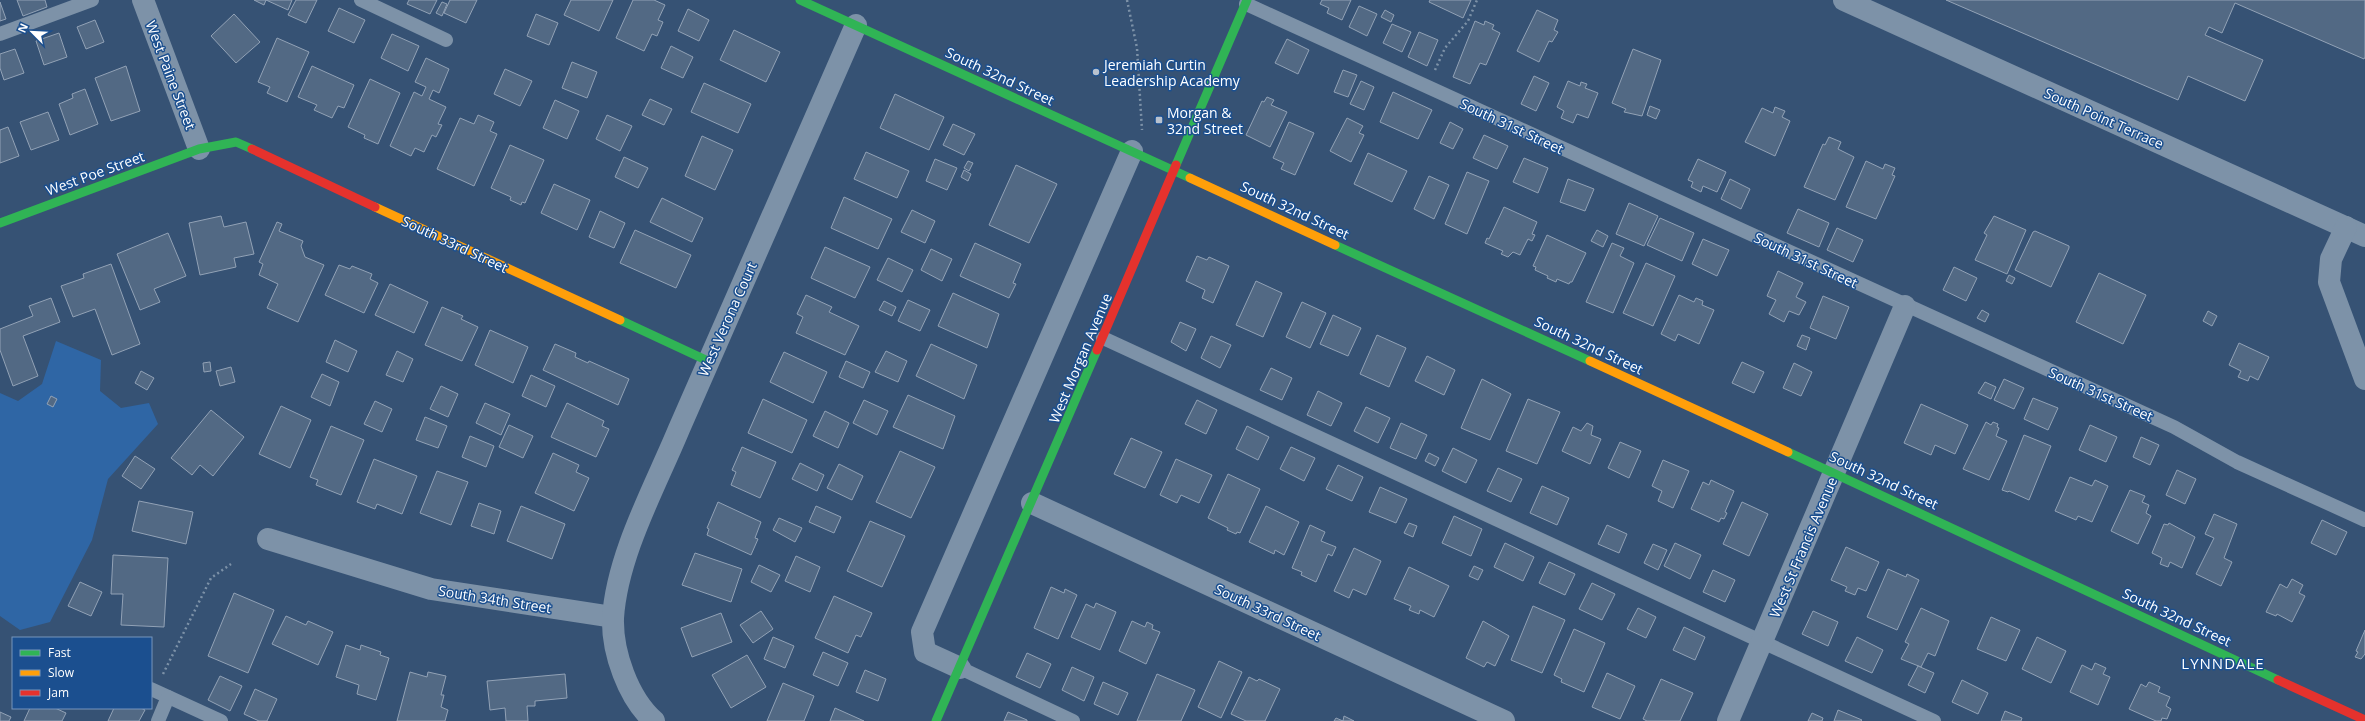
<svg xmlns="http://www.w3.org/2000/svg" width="2365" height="721" viewBox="0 0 2365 721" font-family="'Open Sans',sans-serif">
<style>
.green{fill:#2f66a5}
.building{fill:#526984;stroke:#92a2b6}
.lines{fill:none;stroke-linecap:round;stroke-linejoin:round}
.path{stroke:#7d92a8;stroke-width:2.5;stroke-dasharray:2 3;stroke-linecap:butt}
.lane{stroke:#7d92a8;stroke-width:14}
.street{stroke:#7d92a8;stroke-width:22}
.fast{stroke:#30b455;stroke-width:9}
.slow{stroke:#ff9f0a;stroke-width:9}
.jam{stroke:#e5322d;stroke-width:9}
.poi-dot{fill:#b9c2ce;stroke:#1b4f8f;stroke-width:1.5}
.labels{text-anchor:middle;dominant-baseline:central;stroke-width:3;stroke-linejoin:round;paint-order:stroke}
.poi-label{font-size:14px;fill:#fff;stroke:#1b4f8f;text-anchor:start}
.street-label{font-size:14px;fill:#fff;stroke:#1b4f8f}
.neighbourhood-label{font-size:15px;letter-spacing:1px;fill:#fff;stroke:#1b4f8f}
</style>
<rect width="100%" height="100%" fill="#365274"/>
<polygon class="green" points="56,341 101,360 100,391 121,408 149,403 158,424 108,479 92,540 50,622 20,630 0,616 0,393 18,401 42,384"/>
<g class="building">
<polygon points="17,0 45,0 47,7 23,16"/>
<polygon points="254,0 292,0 288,10 266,0 264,5"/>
<polygon points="296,0 317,0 306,23 288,15"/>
<polygon points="409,0 437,0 430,14 407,4"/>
<polygon points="450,0 477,0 466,23 444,13"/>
<polygon points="571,0 613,0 599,31 564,15"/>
<polygon points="633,0 654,0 665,5 658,20 663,22 657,36 652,34 644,51 616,38"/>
<polygon points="1322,0 1351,0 1342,20 1327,13 1329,8 1320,4"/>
<polygon points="1430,0 1471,0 1463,18 1429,2"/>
<polygon points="1946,0 2365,0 2365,57 2364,59 2235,3 2222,33 2209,27 2205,35 2263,60 2245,101 2188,76 2178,100"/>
<polygon points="0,2 6,19 0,21"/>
<polygon points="442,2 447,4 442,16 436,13"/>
<polygon points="1359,6 1377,14 1367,36 1349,27"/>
<polygon points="339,8 365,20 354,43 328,31"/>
<polygon points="688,9 709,20 699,41 678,31"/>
<polygon points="1385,10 1394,15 1391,22 1381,17"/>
<polygon points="1537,10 1558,20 1554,30 1558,32 1552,42 1549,41 1539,62 1517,51"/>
<polygon points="234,14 260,42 236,63 211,36"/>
<polygon points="536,14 558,23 549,45 527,36"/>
<polygon points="95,20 104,42 86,49 77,27"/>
<polygon points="1475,21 1484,25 1485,21 1494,25 1492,29 1500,33 1486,65 1480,63 1470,84 1453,77"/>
<polygon points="1392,24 1411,32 1402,52 1383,43"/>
<polygon points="734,30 780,52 766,82 720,60"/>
<polygon points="1419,32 1438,40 1427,66 1408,57"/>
<polygon points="59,33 67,57 44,65 36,41"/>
<polygon points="392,34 419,46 408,71 381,58"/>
<polygon points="277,38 309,52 287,102 267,93 270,87 258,82"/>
<polygon points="1287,39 1309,50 1298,74 1275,63"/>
<polygon points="671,46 693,57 683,78 661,68"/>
<polygon points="15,49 24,73 4,80 0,68 0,54"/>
<polygon points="1633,49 1661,60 1642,116 1624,112 1626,109 1612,103"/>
<polygon points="426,58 449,69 439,93 433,90 429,99 446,107 438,124 442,125 436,137 432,135 424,152 415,148 411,156 390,146 414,92 422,96 426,87 415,82"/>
<polygon points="572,62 597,72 587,98 562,88"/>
<polygon points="126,66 140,111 111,121 95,78"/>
<polygon points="312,66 354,85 344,108 338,106 332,118 314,110 317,105 298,97"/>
<polygon points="505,69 532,81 520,106 494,94"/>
<polygon points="1343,70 1357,75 1348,97 1334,92"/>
<polygon points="1534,76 1549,83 1536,111 1521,104"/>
<polygon points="370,79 400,93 378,144 364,138 365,135 348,127"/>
<polygon points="1361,81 1374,87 1364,110 1350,104"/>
<polygon points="1568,81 1580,86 1581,82 1587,84 1585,88 1598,93 1588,118 1577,114 1573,123 1561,118 1564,111 1557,107"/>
<polygon points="704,83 751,104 738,133 691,112"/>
<polygon points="85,89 98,124 70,135 59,104 73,98 72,94"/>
<polygon points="1393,92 1432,110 1418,139 1380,122"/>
<polygon points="895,94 944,117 929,150 880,128"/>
<polygon points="1267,97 1274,100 1271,105 1287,112 1270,147 1246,135 1262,101 1264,102"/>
<polygon points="650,99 672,109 664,125 642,115"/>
<polygon points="555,100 579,111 567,139 543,128"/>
<polygon points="1650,106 1660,110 1656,119 1647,115"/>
<polygon points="1775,107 1785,111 1782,117 1790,121 1775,156 1745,142 1762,108 1773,113"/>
<polygon points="48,112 59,140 31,150 20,122"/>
<polygon points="478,115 494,122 490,131 497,134 474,186 437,169 460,118 474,124"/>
<polygon points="607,115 632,126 620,151 596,139"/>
<polygon points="1347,118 1363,126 1359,133 1364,135 1351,162 1330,151"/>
<polygon points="1289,122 1314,133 1295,175 1281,169 1284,163 1273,158"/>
<polygon points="1450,122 1463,129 1453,149 1440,143"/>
<polygon points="953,124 975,134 964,155 943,145"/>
<polygon points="8,127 19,156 0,163 0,130"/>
<polygon points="1484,135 1508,146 1497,169 1473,158"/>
<polygon points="702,136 733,150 715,190 685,176"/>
<polygon points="1829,137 1841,142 1838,149 1854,157 1835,200 1804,187 1823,144 1825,145"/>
<polygon points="510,145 544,160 525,203 522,202 521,205 510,200 511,197 491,188"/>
<polygon points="866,152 909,171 897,198 854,179"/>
<polygon points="1368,153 1407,171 1392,202 1354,184"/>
<polygon points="624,157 648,168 638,188 615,177"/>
<polygon points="1524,158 1548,168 1538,193 1513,182"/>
<polygon points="935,159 957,168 947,190 926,181"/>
<polygon points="1698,159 1726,172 1717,192 1703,186 1701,192 1691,187 1693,182 1688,180"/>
<polygon points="968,161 973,163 969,171 964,168"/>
<polygon points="1866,161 1883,169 1885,164 1895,168 1892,175 1895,176 1876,219 1846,207"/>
<polygon points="1016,165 1057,184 1029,243 989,225"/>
<polygon points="964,170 971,174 968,181 961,177"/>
<polygon points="1467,172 1489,181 1467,234 1445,224"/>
<polygon points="1429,176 1449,185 1434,219 1414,209"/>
<polygon points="1568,179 1594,189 1585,211 1560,202"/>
<polygon points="1730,179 1750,189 1741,209 1721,199"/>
<polygon points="554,184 590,200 577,230 541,213"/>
<polygon points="844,197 892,219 878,249 831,228"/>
<polygon points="662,198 703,218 692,242 650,222"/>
<polygon points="1629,203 1658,216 1644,246 1616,234"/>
<polygon points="1504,207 1537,222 1532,234 1535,235 1532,241 1528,239 1520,255 1513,252 1508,257 1501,254 1503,251 1485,243 1487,238 1489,239"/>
<polygon points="1798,209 1829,223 1819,247 1787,233"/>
<polygon points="912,210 935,221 925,243 901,232"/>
<polygon points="600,211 625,223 614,248 589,237"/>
<polygon points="221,216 224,227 246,222 254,254 234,258 236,267 200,275 189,223"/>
<polygon points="1994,216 2026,230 2007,274 1975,260 1987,235 1984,233"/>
<polygon points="1660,218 1694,233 1682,261 1647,245"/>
<polygon points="277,222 282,224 279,231 303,241 301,246 305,257 324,265 298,322 267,308 278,284 259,275 263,264 259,262"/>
<polygon points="1837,228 1863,240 1853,262 1827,250"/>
<polygon points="635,230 691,255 676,288 620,263"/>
<polygon points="1597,230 1608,236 1603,247 1591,241"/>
<polygon points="2035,231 2069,246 2069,248 2051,287 2015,270 2033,232"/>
<polygon points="168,233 186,276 154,289 160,302 140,310 117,254"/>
<polygon points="1547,235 1586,253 1572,282 1570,282 1569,284 1557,279 1556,282 1547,278 1548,276 1535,270 1536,267 1533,266"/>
<polygon points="1703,239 1729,250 1717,276 1692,264"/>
<polygon points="975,243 1021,264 1013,283 1016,284 1009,298 960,276"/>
<polygon points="1612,243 1624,248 1620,256 1634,263 1613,313 1586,302"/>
<polygon points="825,247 870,267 855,298 811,278"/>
<polygon points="931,249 952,259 942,281 921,270"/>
<polygon points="1197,256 1207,260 1209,257 1229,266 1213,303 1202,298 1205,290 1186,281"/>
<polygon points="888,258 913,270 902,292 877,280"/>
<polygon points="1646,263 1675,276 1653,326 1623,313"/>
<polygon points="111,264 140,344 112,355 95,309 73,317 61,286 84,278 83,274"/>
<polygon points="339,265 350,269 352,266 372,274 370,279 378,283 364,313 325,295"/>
<polygon points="1954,267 1977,278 1966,301 1943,290"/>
<polygon points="1778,271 1803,283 1796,297 1806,302 1799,315 1789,311 1784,322 1769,314 1776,300 1767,296"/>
<polygon points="2099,273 2146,295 2123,344 2076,322"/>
<polygon points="2009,275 2015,278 2012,284 2006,281"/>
<polygon points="1256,281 1282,293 1263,337 1236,325"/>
<polygon points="390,284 428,302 414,333 375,315"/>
<polygon points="953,293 999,314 987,348 938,326"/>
<polygon points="806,295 832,307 829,312 859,326 845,355 796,333 803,317 797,314"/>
<polygon points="1679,295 1694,302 1696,298 1703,301 1702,305 1714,310 1699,344 1678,334 1675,341 1661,334"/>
<polygon points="1823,296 1849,307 1836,339 1810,328"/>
<polygon points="51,298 60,322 23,336 38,376 13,386 0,350 0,329 33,316 29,306"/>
<polygon points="908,300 930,310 920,331 898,321"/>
<polygon points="884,301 896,307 892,316 879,310"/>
<polygon points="1302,302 1326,313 1310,348 1286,337"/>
<polygon points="442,307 463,316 461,319 478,327 462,361 425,345"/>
<polygon points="1982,310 1989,314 1985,322 1977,318"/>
<polygon points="2208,311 2217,316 2212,326 2203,321"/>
<polygon points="1333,315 1361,328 1348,356 1320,344"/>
<polygon points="1180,322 1196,329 1186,351 1171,342"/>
<polygon points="490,330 528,347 513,383 475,365"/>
<polygon points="1377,335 1406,348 1389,387 1360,374"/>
<polygon points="1802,335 1810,338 1806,350 1797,346"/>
<polygon points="1211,336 1231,345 1220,368 1201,358"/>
<polygon points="335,340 357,351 348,372 326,362"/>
<polygon points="2239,343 2269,357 2258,380 2250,376 2248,381 2238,377 2241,371 2229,365"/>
<polygon points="555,344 576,353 575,357 588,363 589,361 629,379 618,405 543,370"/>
<polygon points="931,344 977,365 964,399 916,376"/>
<polygon points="397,351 413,359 403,382 386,375"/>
<polygon points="886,351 907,361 898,382 875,372"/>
<polygon points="784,352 827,372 813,403 770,382"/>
<polygon points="1427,356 1455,370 1444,395 1415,381"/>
<polygon points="846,361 870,372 863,388 839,377"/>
<polygon points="210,362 211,371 204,372 203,363"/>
<polygon points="1742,362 1764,372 1754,393 1732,383"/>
<polygon points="1794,363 1812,372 1801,396 1783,388"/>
<polygon points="231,367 235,382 220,386 216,371"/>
<polygon points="1271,368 1292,378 1282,400 1260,390"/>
<polygon points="141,371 154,378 147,390 135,383"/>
<polygon points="322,374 339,382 330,406 311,397"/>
<polygon points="531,375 555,386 546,407 522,396"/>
<polygon points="1482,379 1511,394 1490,440 1461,428"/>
<polygon points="2004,379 2024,388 2014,409 1994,400"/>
<polygon points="1985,382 1996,387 1991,399 1978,393"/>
<polygon points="441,386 458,394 448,417 430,409"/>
<polygon points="1318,391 1342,403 1331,426 1307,415"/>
<polygon points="908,395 955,416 943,449 893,427"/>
<polygon points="51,396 57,399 53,407 47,404"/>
<polygon points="2033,398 2058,408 2048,430 2024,419"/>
<polygon points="763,399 807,420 792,453 748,433"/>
<polygon points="1528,399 1560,412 1537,464 1506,451"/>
<polygon points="864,400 888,411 877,435 853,423"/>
<polygon points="1197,400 1217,410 1206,434 1185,424"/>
<polygon points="375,401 392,409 382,432 364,424"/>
<polygon points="485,403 510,414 501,435 476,423"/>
<polygon points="567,403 604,421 602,426 609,429 596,457 551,437"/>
<polygon points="1921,404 1968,425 1955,454 1935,445 1931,455 1904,443"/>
<polygon points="281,406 311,420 290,468 259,454"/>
<polygon points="1366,407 1390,418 1378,443 1354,431"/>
<polygon points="211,410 244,437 213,476 200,465 192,475 171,458"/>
<polygon points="825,411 849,423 838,448 813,436"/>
<polygon points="425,417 447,426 438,448 416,440"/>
<polygon points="1986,422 1991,425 1993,422 1998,424 1997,427 1999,428 1996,436 2007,441 1989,480 1963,469"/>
<polygon points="1401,423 1427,435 1416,459 1390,448"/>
<polygon points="1587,423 1593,426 1591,435 1601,439 1590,464 1562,451 1573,427 1581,431"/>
<polygon points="509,425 533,436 523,458 499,447"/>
<polygon points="2090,425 2117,437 2106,462 2079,450"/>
<polygon points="331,426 364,440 341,495 316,485 318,480 310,477"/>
<polygon points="1247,426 1269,437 1258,460 1236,449"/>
<polygon points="2024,435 2051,446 2029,500 2009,491 2008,492 2002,490"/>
<polygon points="470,436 494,446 486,467 462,457"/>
<polygon points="2141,437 2159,445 2150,465 2133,457"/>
<polygon points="1131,438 1162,452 1145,488 1114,474"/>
<polygon points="1620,442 1641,451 1629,478 1608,468"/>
<polygon points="742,447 776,462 760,498 731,485 736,472 732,470"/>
<polygon points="1291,447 1315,458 1304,481 1280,469"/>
<polygon points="1453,448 1477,460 1466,483 1442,471"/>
<polygon points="900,451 935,467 911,518 876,502"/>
<polygon points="553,453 579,465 576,472 589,478 574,511 535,493"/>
<polygon points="1429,453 1439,458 1435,466 1425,461"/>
<polygon points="135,456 155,469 141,489 122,476"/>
<polygon points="374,459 417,476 402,514 377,504 375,509 357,502"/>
<polygon points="1176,459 1212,475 1199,503 1181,495 1177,503 1160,495"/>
<polygon points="1663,460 1689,471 1673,508 1658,501 1662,491 1652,486"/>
<polygon points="800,463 824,475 817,491 792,479"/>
<polygon points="839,464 863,476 852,500 827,488"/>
<polygon points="1338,465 1363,477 1352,501 1326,489"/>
<polygon points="1498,468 1522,479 1511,502 1487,491"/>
<polygon points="2177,470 2196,479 2185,504 2166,495"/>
<polygon points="437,471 468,482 451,525 420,513"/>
<polygon points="1228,474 1260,489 1240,533 1237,532 1236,534 1227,530 1228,528 1208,518"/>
<polygon points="2070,477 2092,486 2095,480 2108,486 2092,522 2078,516 2076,520 2055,511"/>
<polygon points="1711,480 1734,491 1725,512 1727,513 1724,519 1721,518 1719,522 1691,509 1703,482 1709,485"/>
<polygon points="1542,486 1569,498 1557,525 1530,513"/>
<polygon points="1380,487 1407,499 1396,523 1369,512"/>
<polygon points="2130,490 2145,496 2142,502 2149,505 2146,513 2151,516 2138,544 2111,531"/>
<polygon points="139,501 193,512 186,544 132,531"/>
<polygon points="718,502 761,522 755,538 758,539 751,555 707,535 709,529 707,528"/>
<polygon points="1742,502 1768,514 1749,556 1723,544"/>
<polygon points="479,503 501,511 494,534 471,526"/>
<polygon points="521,506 565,524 552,559 507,541"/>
<polygon points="816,506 841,517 834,533 809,522"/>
<polygon points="1266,506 1299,522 1284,555 1275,550 1274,554 1249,542"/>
<polygon points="2214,514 2237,524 2224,558 2232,562 2221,586 2196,574 2214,538 2205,534"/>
<polygon points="1454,516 1482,529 1471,556 1442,543"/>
<polygon points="779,518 802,528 795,542 773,530"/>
<polygon points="2322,520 2347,532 2336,555 2311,543"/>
<polygon points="870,521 905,536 882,587 847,571"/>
<polygon points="1409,523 1417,526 1413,537 1404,533"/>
<polygon points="2169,523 2195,537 2182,568 2170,562 2168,567 2160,564 2162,558 2152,553 2164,524 2168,525"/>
<polygon points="1310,525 1325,532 1321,541 1336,547 1332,556 1328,554 1316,582 1301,575 1302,572 1292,568"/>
<polygon points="1607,525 1627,534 1619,553 1598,544"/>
<polygon points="1505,543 1534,557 1523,581 1494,567"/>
<polygon points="1675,543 1701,555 1690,579 1664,566"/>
<polygon points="1653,544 1667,550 1658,570 1644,563"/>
<polygon points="1846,547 1879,562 1866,591 1858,588 1855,595 1845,591 1847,587 1831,580"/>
<polygon points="1354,548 1381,561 1366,595 1353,589 1349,598 1334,591"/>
<polygon points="695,553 742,569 731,602 682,585"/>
<polygon points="113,555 168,558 164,627 121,625 123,594 111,594"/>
<polygon points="796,556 820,567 810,592 785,581"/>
<polygon points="1549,562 1575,574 1565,595 1539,583"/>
<polygon points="759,565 780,575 771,592 751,582"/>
<polygon points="1474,566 1483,570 1478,580 1469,576"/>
<polygon points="1409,567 1449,586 1434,617 1420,610 1419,614 1409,610 1411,606 1394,599"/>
<polygon points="1888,569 1906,577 1907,574 1919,580 1897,630 1867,617"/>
<polygon points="1713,570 1735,580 1725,602 1703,592"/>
<polygon points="2292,579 2303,585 2299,593 2305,596 2292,622 2277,614 2276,616 2266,612 2280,584 2287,588"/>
<polygon points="80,582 102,592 91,616 68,606"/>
<polygon points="1592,583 1615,594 1602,620 1579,609"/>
<polygon points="1051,587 1064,593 1065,589 1077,595 1058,639 1034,628"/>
<polygon points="234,593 274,610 248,673 208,656"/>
<polygon points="834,596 872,613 861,637 856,635 848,653 815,638"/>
<polygon points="1096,603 1116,612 1100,650 1071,637 1086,604 1094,608"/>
<polygon points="1533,606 1565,620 1542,673 1511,660"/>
<polygon points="1638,608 1656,617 1646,638 1627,629"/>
<polygon points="1921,608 1949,621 1935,656 1928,653 1921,667 1901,659 1909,644 1905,642"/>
<polygon points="761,611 773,629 753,643 740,625"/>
<polygon points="1813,611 1838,622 1828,646 1802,634"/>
<polygon points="721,613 732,642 692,657 681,628"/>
<polygon points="286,616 306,625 308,621 333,632 318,665 272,644"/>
<polygon points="1991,617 2020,630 2006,661 1977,649"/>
<polygon points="1132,621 1145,627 1147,622 1153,625 1152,629 1160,632 1146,664 1119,651"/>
<polygon points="1483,621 1509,636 1495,666 1487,662 1484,667 1466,658"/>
<polygon points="1684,627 1705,637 1695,660 1673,650"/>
<polygon points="1574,629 1605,643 1584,692 1561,682 1562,679 1554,675"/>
<polygon points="2365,630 2365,654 2361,659 2355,657 2358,652 2356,651"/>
<polygon points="773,637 794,646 785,668 764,659"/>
<polygon points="1857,637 1883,650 1872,673 1845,661"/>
<polygon points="2037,637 2066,651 2051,683 2022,669"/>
<polygon points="346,645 360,650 361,645 381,652 380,655 389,658 376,700 357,694 359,685 336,677"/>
<polygon points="823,652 848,663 838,686 813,675"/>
<polygon points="1027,653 1051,664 1040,688 1016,677"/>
<polygon points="747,655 766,687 731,708 712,675"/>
<polygon points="1219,661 1242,672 1221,718 1198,707"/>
<polygon points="2095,663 2106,668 2103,674 2110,677 2098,705 2070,692 2082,665 2092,670"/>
<polygon points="1918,666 1934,673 1925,693 1908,685"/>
<polygon points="1072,667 1094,677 1084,701 1062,690"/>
<polygon points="865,670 886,679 878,701 856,692"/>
<polygon points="410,672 427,677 428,672 446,676 441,695 444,695 441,707 448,710 445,721 397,721"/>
<polygon points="1607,673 1635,686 1620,719 1592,707"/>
<polygon points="565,674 567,698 535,701 535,706 527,706 528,721 506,721 505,708 490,710 487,681"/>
<polygon points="1157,674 1195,690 1181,721 1137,721"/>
<polygon points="220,676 242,686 230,711 208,700"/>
<polygon points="1249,677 1257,681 1259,679 1280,689 1265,721 1246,721 1231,714"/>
<polygon points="1661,679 1693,693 1680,721 1647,721 1643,719"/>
<polygon points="1962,680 1988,693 1978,714 1952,702"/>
<polygon points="1103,682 1128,693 1118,715 1094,704"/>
<polygon points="2149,682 2160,687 2158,692 2170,697 2166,706 2171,709 2167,719 2162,718 2161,721 2156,721 2129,709 2141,684 2146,687"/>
<polygon points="783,683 814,696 804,721 767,721"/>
<polygon points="255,689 277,699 267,721 259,721 244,714"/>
<polygon points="30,708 55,708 66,713 62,721 24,721"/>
<polygon points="114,708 141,708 145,710 139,721 108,721"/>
<polygon points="835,708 864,721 830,721"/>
<polygon points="1838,710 1862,720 1861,721 1834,721"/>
<polygon points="2005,711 2022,718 2021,721 2001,721"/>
<polygon points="0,712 11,717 9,721 0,721"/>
<polygon points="1008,712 1027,720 1027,721 1004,721"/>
<polygon points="1812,713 1823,718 1822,721 1808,721"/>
<polygon points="1344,716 1354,721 1334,721 1336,718 1343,721"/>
</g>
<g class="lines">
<g class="path">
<polyline points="1127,0 1137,48 1142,130"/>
<polyline points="1435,70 1445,48 1468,21 1477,0"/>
<polyline points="163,674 211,578 231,564"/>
</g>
<g class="lane">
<polyline points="361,0 446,40"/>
<polyline points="1246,4 2174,427 2237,462 2365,520"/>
<polyline points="0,34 92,0"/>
<polyline points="1103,338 1934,721"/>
<polyline points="960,668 1073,721"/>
<polyline points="151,689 221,721"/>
<polyline points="158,721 168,697"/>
</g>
<g class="street">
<polyline points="143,0 199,149"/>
<polyline points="1844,0 2365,236"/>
<polyline points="2346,227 2331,259 2329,282 2365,379"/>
<polyline points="1032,503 1504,721"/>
<polyline points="268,539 431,589 613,617"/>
<polyline points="960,668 925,652 922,632 1132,151"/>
<path d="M654,721C628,698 612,652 613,618C617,555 655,487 679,429C737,294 798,160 856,25"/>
<polyline points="1728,721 1905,306"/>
</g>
<g class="fast">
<polyline points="800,0 1190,178"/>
<polyline points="1176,165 1247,0"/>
<polyline points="0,223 199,149 236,142 252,149"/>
<polyline points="1335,245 1590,361"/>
<polyline points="620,320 708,361"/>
<polyline points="1788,452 2278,680"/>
<polyline points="936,721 1097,350"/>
</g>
<g class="slow">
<polyline points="1190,178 1335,245"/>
<polyline points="375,207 620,320"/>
<polyline points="1590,361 1788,452"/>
</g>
<g class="jam">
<polyline points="252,149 375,207"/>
<polyline points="1097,350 1176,165"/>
<polyline points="2278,680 2365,720"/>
</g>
</g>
<g class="poi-dot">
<circle cx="1096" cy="72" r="4"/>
<rect x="1155" y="116" width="8" height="8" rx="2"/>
</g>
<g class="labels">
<g class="poi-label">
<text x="1104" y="64">Jeremiah Curtin<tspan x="1104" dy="16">Leadership Academy</tspan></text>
<text x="1167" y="112">Morgan &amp;<tspan x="1167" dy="16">32nd Street</tspan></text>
</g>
<g class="street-label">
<text transform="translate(171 75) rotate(69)">West Paine Street</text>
<text transform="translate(1000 76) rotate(25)">South 32nd Street</text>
<text transform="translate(2104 118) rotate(24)">South Point Terrace</text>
<text transform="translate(1512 126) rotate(25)">South 31st Street</text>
<text transform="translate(95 173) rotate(-20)">West Poe Street</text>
<text transform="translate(1295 210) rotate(25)">South 32nd Street</text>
<text transform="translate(455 244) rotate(25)">South 33rd Street</text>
<text transform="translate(1806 260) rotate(25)">South 31st Street</text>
<text transform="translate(727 319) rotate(-66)">West Verona Court</text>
<text transform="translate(1589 345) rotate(25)">South 32nd Street</text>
<text transform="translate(1080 358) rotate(-67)">West Morgan Avenue</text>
<text transform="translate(2101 394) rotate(24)">South 31st Street</text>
<text transform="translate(1884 480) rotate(25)">South 32nd Street</text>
<text transform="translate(1803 547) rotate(-67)">West St Francis Avenue</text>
<text transform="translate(495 599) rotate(9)">South 34th Street</text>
<text transform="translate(1268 612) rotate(25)">South 33rd Street</text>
<text transform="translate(2177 617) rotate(25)">South 32nd Street</text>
</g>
<g class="neighbourhood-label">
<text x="2223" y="663">LYNNDALE</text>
</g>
</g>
<rect x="12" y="637" width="140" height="72" fill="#1b4f8f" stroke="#7695bc"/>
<rect x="20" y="650" width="20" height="6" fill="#30b455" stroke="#7695bc"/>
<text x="48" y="657" font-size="12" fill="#ffffff">Fast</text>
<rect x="20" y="670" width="20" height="6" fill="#ff9f0a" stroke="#7695bc"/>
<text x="48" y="677" font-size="12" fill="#ffffff">Slow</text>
<rect x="20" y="690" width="20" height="6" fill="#e5322d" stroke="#7695bc"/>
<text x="48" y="697" font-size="12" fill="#ffffff">Jam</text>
<g transform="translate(32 32) rotate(294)" stroke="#1b4f8f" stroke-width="3" paint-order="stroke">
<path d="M0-3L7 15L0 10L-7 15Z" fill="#ffffff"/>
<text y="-6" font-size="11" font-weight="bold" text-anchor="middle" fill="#ffffff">N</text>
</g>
</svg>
